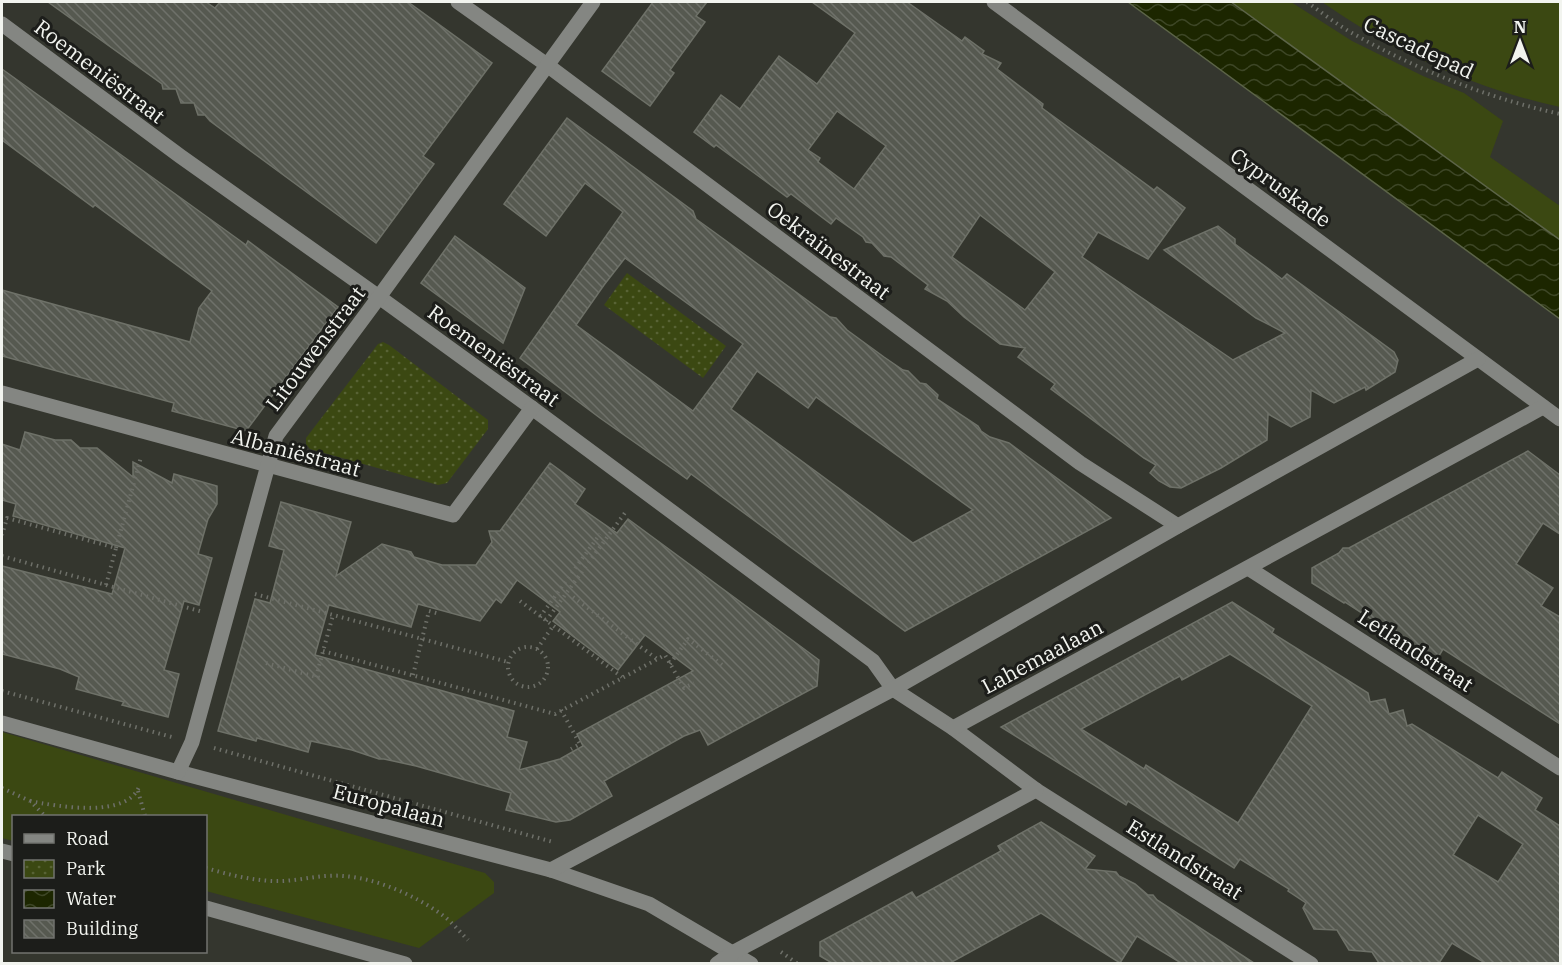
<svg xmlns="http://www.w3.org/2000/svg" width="1562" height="965" viewBox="0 0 1562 965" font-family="'IBM Plex Serif',serif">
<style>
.grass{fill:#3b4812}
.park{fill:url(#park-dots)}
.water{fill:url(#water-waves);stroke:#5c6448;stroke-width:1.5}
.building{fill:url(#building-back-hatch);stroke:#6e7168;stroke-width:1.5;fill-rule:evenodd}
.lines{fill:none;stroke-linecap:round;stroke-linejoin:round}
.path{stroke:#6e7069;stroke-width:4;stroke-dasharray:1.5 4.5;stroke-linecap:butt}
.minor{stroke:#848682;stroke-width:15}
.labels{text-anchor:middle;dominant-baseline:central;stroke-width:6;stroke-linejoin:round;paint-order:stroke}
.street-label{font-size:21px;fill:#f2f4ef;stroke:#1c1d1a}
</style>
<defs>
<pattern id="park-dots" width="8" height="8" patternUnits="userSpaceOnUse" patternTransform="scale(1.5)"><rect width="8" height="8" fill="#3b4812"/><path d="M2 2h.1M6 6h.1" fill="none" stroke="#586335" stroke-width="1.8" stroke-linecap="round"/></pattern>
<pattern id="water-waves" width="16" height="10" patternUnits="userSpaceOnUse" patternTransform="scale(1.5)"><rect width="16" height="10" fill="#1c2600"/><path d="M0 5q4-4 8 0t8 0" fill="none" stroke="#3d4626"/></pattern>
<pattern id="building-back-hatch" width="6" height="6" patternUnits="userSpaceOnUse" patternTransform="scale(1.5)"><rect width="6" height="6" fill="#565950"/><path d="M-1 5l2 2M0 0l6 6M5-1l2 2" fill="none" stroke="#6f716a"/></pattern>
</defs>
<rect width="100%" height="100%" fill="#34362e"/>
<g class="grass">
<polygon points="1231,2 1291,2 1352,41 1423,76 1464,93 1503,121 1490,157 1560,206 1560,240"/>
<path d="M1322,2H1560V107C1476,89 1392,51 1322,2Z"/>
<polygon points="2,732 485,873 494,882 494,893 419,948 206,891 206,816 14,816 13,841 2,838"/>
</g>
<g class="park">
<polygon points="627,273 726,346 703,378 604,305"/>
<polygon points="383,342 389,345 488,420 488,429 447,483 438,485 310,449 306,444 306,438 378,344"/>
</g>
<polygon class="water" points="1128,2 1231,2 1560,240 1560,319"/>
<g class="building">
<polygon points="48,2 206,2 215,8 220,2 408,2 492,63 423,156 434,164 376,243 210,121 205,115 198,115 194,103 181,103 176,89 163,89 162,84"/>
<polygon points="653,2 707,2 696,16 705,22 670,70 674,73 650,106 602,71"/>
<path d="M812,2H907L962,41L965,37L984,51L982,54L1001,63L997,69L1043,104L1042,108L1154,190L1157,187L1185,208L1148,259L1098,232L1082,257L1233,360L1285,333L1256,318L1164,250L1218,226L1235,239V244L1282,279L1287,274L1394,352L1398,360L1395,372L1366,390L1365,387L1334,403L1311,390L1310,417L1291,427L1268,414L1267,440L1221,468L1181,488L1170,487L1159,481L1150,473L1156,465L1144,458L1051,389L1055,384L1018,357L1025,348L1000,344L964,317L947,301L925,289L928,285L891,257L884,256L872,243L866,242L863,237L836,218L831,224L791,194L787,197L716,145L714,147L694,132L721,95L740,109L779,56L817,84L855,33ZM837,111L886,146L854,189L818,162L820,158L808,150ZM980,215L1055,272L1025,310L952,257Z"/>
<polygon points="2,69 246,245 248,241 338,307 246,431 172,411 174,403 2,356 2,290 190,342 199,308 212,291 95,205 93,207 2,140"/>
<path d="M567,118L693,211L696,219L714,232L830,317L836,318L847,330L884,357L903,370L908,371L920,383L926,384L938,395L937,399L978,426L981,431L990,437L1009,443L1111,518L905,631L691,474L687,479L600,418L520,358L623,212L585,183L546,236L504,204ZM625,258L743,344L693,411L576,325L604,285ZM757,371L808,408L816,397L973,510L913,543L731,409Z"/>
<polygon points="455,236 525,288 503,343 421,283"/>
<polygon points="25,432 55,440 71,440 80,448 97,448 133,477 133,462 172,483 174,474 217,486 217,504 208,519 198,554 212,558 199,605 184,601 164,670 179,674 168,717 122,705 124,702 76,689 79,677 60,669 2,654 2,566 112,594 125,548 13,516 16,504 2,500 2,444 20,450"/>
<polygon points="1528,451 1560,475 1560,534 1543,523 1516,564 1553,588 1541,606 1560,617 1560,724 1443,649 1436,661 1345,602 1344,603 1312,583 1312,568 1339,553 1343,548 1349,548"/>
<path d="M550,463L585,489L575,504L617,533L628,519L819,660L817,686L708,745L700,730L684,736L604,781L612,796L570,820L556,822L506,810L511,793L416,766L384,759H379L352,750L311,741L308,752L257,738L256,741L218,731L255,599L270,603L284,550L269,546L281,502L351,522L336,576L382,544L411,552L414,557L442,565H476L492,542L489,531H500ZM517,580L560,612L553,621L618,670L645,635L693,671L577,734L583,746L560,759L519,770L527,742L507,737L514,711L315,655L329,605L411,627L418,604L480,621L496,599L501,603Z"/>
<path d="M1232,602L1274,629L1272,633L1368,693L1370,702L1385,699L1389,714L1403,710L1407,726L1412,724L1498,778L1502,772L1542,798L1535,810L1560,826V963H1485L1452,943L1439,963H1379L1372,952L1349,950L1337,930L1314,929L1303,908L1306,903L1288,891L1289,889L1240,859L1234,868L1128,801L1126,805L1001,727ZM1230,654L1312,706L1238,823L1146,765L1144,769L1081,729L1180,676L1182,680ZM1478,815L1523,844L1498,882L1453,855Z"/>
<polygon points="1041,822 1095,856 1085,869 1116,872 1119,876 1135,884 1148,895 1153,895 1157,900 1254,963 1181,963 1137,936 1120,963 1041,913 950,963 832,963 820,956 820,942 912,892 916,898 1001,851 998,846"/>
</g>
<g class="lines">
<g class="path">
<path d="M1307,2C1321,12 1336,24 1352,33C1417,70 1488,98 1560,114"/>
<polyline points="116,548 141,457"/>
<polyline points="2,556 106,585 116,548 7,518 2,535"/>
<polyline points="106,585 203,612"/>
<polyline points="255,594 508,662"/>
<polyline points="573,597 657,659"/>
<polyline points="520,601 622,677"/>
<polyline points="540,617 600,534"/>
<polyline points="546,621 627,510"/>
<circle cx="528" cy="667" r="20"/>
<polyline points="537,649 553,626"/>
<polyline points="323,651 555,714 665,655 684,688 694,683"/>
<polyline points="266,663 324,679"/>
<polyline points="670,664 688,639 725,667"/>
<polyline points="413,675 429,611 440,614"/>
<polyline points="316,677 333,615"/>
<polyline points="2,691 172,737"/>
<polyline points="561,710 580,744 571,749"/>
<polyline points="214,748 553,842"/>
<polyline points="2,788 30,801 45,816"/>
<polyline points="138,791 145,816"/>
<path d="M30,801C56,806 130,820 140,784"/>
<path d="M206,868C230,875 257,882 283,881C303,880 323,874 343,876C376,878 414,895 441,914C451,921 459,931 468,940"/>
<polyline points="781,952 798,964"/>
</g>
<g class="minor">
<polyline points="458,2 547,65 1080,463 1178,526"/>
<polyline points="994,2 1560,419"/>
<polyline points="2,24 180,156 379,297 532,408 873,661 893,689 953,728 1036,790 1311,964"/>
<polyline points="2,393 453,515 532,408"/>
<polyline points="1248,568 1560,768"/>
<polyline points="2,723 178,772 551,870 649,904 751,964"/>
<polyline points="953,728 1543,407"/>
<polyline points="178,772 192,742 276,436 379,297 593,2"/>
<polyline points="2,851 14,854"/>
<polyline points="551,870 893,689 1178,526 1478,359"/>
<polyline points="206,908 405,964"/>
<polyline points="717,964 734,952 1036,790"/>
</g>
</g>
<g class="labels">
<g class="street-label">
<text transform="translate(1419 47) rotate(25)">Cascadepad</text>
<text transform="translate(100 71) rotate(37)">Roemeniëstraat</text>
<text transform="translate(1281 187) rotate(36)">Cypruskade</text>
<text transform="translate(829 250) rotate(37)">Oekraïnestraat</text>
<text transform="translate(315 348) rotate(-53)">Litouwenstraat</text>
<text transform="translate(494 355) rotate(36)">Roemeniëstraat</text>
<text transform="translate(296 452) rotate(15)">Albaniëstraat</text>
<text transform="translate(1416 650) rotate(33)">Letlandstraat</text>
<text transform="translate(1042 656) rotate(-28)">Lahemaalaan</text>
<text transform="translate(389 805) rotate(15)">Europalaan</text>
<text transform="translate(1185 859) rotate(32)">Estlandstraat</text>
</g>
</g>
<rect width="1562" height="965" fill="none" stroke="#f2f4ef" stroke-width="6"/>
<rect x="12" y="815" width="195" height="138" fill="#1c1d1a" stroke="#72736f" stroke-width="1.5"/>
<rect x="24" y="834" width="30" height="9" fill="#848682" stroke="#72736f" stroke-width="1.5"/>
<text x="66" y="845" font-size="18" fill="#f2f4ef">Road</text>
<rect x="24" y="860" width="30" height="18" fill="url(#park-dots)" stroke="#72736f" stroke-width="1.5"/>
<text x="66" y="875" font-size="18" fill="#f2f4ef">Park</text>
<rect x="24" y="890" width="30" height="18" fill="url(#water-waves)" stroke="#72736f" stroke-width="1.5"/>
<text x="66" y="905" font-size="18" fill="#f2f4ef">Water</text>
<rect x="24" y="920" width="30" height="18" fill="url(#building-back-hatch)" stroke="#72736f" stroke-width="1.5"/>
<text x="66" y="935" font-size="18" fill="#f2f4ef">Building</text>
<g transform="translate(1520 42)" stroke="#1c1d1a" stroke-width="4.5" paint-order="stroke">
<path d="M0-4.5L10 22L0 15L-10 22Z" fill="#f2f4ef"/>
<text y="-9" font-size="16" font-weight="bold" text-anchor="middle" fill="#f2f4ef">N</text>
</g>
</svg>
